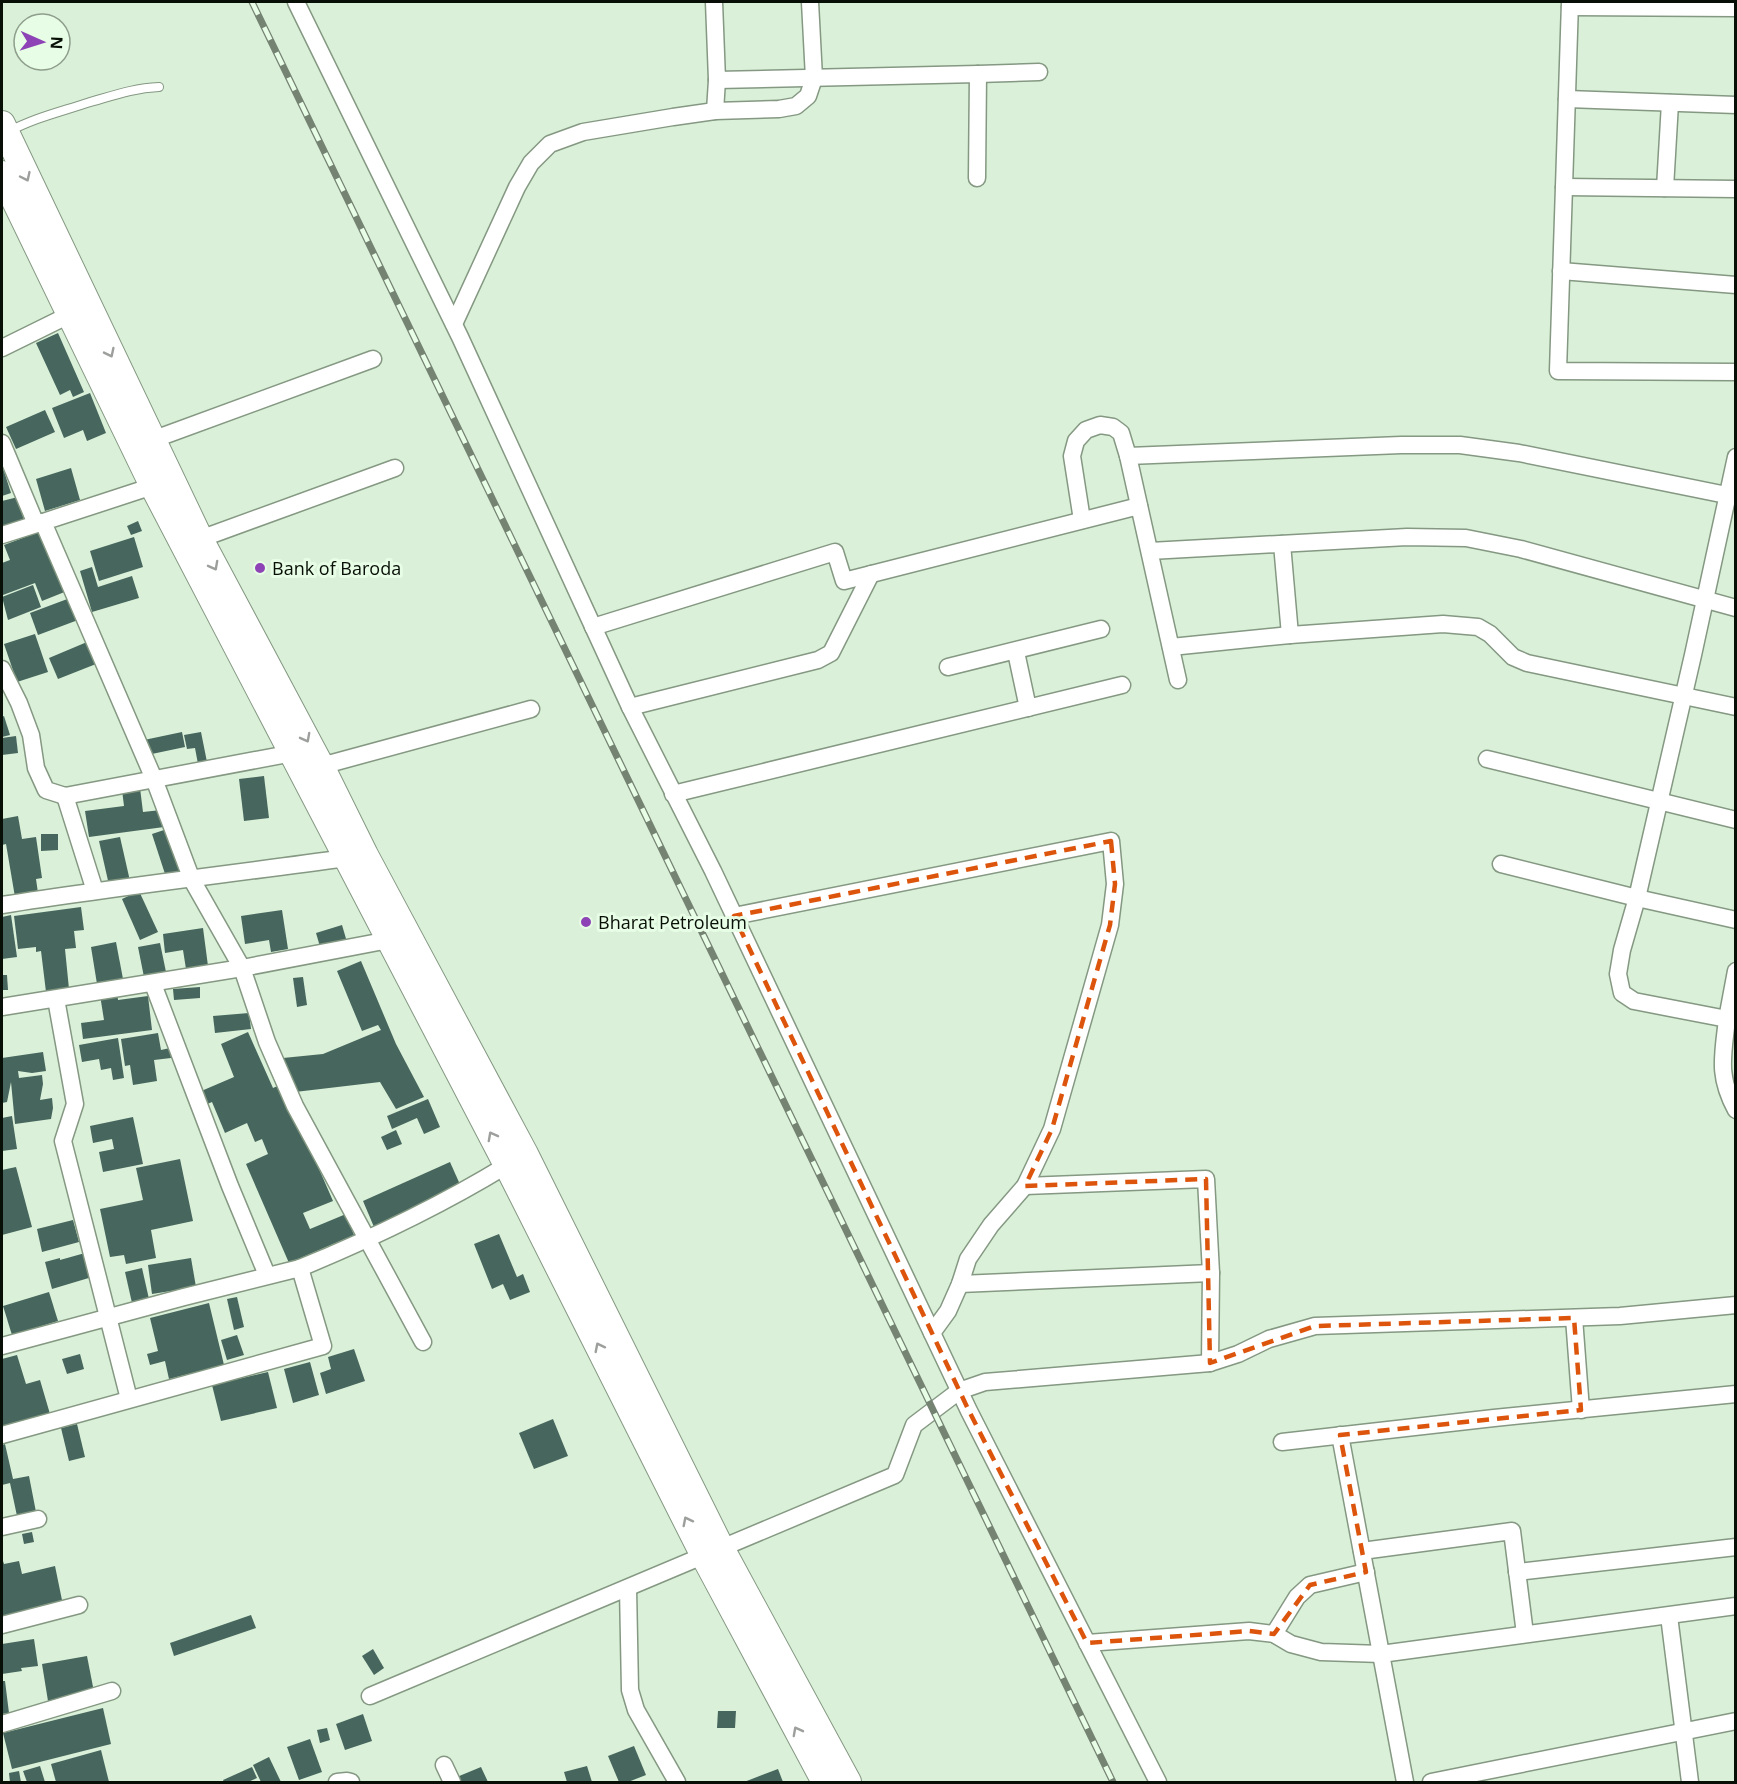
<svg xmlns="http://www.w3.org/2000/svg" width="1737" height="1784" viewBox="0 0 1737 1784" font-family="'Open Sans',sans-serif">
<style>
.building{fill:#46665e}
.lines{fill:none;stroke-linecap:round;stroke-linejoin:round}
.lane-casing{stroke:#849882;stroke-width:10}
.street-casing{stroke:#849882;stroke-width:19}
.primary-casing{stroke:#849882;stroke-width:28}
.lane{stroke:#fff;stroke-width:8}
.street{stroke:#fff;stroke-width:16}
.primary{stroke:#fff;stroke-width:26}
.rail-casing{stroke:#758373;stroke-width:7}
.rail{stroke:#e7fde5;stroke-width:4.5;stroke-dasharray:14;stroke-linecap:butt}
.oneway{stroke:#9c9f9c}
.marked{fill:none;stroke:#dd550c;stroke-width:4.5;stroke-dasharray:12 8;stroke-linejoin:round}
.poi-dot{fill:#8d43b6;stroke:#e7fde5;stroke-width:2}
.labels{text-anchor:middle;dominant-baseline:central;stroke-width:6;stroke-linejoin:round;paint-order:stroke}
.poi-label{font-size:18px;fill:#080f07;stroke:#e7fde5;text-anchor:start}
</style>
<rect width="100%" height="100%" fill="#daf0d8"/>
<g class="building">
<polygon points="58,333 84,392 73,397 70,390 60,395 36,343"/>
<polygon points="90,393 106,433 87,441 83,430 64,438 52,408"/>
<polygon points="45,410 55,432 16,449 6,427"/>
<polygon points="2,465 11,493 2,496"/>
<polygon points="71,468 80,500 45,511 36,479"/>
<polygon points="18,497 24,521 2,526 2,501"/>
<polygon points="138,521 142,531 131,535 127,526"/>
<polygon points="44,530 67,591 42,601 35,583 3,595 2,563 10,560 4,545"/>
<polygon points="134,537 143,567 99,581 90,551"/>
<polygon points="92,567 98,587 132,576 139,598 92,612 80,571"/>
<polygon points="33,585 41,607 8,620 2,597"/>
<polygon points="70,598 78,620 38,635 30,613"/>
<polygon points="35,634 48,672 17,682 4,644"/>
<polygon points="87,642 96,664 58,679 49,658"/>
<polygon points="4,716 10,735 2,737 2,717"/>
<polygon points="182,732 185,747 147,755 144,740"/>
<polygon points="201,732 207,762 198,764 195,748 187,749 184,735"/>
<polygon points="16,736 18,753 2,755 2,738"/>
<polygon points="264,776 269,818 244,821 239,779"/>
<polygon points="140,788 143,812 161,810 164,827 89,837 85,811 124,806 122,790"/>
<polygon points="18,816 22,839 36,837 42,878 36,879 38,893 15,897 6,844 2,845 2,819"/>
<polygon points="170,828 184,872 166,877 152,834"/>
<polygon points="41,834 58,834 58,850 41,851"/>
<polygon points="120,837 130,881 109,885 99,841"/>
<polygon points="139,891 158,932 140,940 122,899"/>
<polygon points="81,907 84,930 74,931 76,948 65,949 69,989 46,992 41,951 36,952 36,947 18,949 14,916"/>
<polygon points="282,910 288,949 271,952 269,940 245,944 241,916"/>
<polygon points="11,915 17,957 2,959 2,917"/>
<polygon points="342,925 347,942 321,950 316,933"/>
<polygon points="203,928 208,966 186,969 183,950 165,953 163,934"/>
<polygon points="116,942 123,979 97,984 91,947"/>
<polygon points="160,943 166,972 144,977 138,947"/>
<polygon points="361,961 396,1044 424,1097 396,1109 380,1082 295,1092 283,1058 323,1054 381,1030 378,1025 362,1031 337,971"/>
<polygon points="2,975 7,975 8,990 2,990"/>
<polygon points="303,977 307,1005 297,1007 293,978"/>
<polygon points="200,987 200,998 174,1000 173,989"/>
<polygon points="117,992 118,1000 148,996 152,1030 83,1039 81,1023 104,1020 100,995"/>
<polygon points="249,1013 251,1029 215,1033 213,1016"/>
<polygon points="248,1032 273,1088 282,1084 333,1201 303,1213 310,1229 346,1214 354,1235 289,1263 246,1164 268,1154 262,1139 255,1142 247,1123 225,1133 212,1102 205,1105 199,1092 234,1077 221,1044"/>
<polygon points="158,1033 161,1050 170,1048 171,1058 154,1060 157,1081 133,1085 130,1065 125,1066 121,1039"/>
<polygon points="118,1038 124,1078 113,1080 111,1068 101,1070 99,1059 82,1062 79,1045"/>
<polygon points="43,1052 46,1071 32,1073 18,1071 19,1078 42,1075 43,1084 40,1100 52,1098 53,1108 51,1119 15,1124 11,1082 7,1102 2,1103 2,1058"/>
<polygon points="428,1099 440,1127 424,1134 417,1118 392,1129 387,1116"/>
<polygon points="12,1116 17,1149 2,1151 2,1118"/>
<polygon points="133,1117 143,1164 103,1172 99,1152 114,1149 112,1139 93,1143 90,1126"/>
<polygon points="396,1130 402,1144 387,1150 381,1137"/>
<polygon points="180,1159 193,1221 151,1230 156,1258 126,1264 124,1255 110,1257 100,1209 143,1200 136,1168"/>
<polygon points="450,1162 462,1189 374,1227 363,1201"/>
<polygon points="16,1167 32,1227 2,1235 2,1170"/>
<polygon points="73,1220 79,1242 42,1252 37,1229"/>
<polygon points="499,1234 517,1277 523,1274 530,1292 510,1300 503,1284 492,1289 474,1244"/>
<polygon points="85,1253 92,1277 52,1289 45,1262 60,1258 60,1260"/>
<polygon points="191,1258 196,1287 152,1294 148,1265"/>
<polygon points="142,1268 149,1299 132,1303 125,1272"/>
<polygon points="49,1292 58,1321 12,1335 3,1306"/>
<polygon points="237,1297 244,1327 234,1330 227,1299"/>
<polygon points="209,1303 224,1365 169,1379 165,1361 150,1365 147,1354 158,1351 150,1318"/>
<polygon points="237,1335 244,1355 227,1360 221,1340"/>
<polygon points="354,1349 365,1381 326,1394 320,1373 331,1369 328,1357"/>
<polygon points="80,1354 84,1369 67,1374 62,1359"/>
<polygon points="17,1355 26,1384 40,1380 50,1414 2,1428 2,1359"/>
<polygon points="310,1362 319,1395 293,1403 284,1369"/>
<polygon points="268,1372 277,1408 221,1421 212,1385"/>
<polygon points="553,1419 568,1456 534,1469 519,1433"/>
<polygon points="77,1424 85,1457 69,1461 61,1428"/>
<polygon points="5,1444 13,1479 29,1476 36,1512 17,1516 10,1483 2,1485 2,1445"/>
<polygon points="32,1532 34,1542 24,1544 22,1534"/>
<polygon points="2,1558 4,1564 19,1561 22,1574 55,1566 63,1605 2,1619"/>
<polygon points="251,1615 256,1628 174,1656 170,1643"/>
<polygon points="34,1639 38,1666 21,1668 22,1671 2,1674 2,1644"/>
<polygon points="373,1649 384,1668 374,1675 362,1656"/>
<polygon points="87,1656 94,1692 48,1701 42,1664"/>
<polygon points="2,1681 5,1681 9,1713 2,1714"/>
<polygon points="103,1708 111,1744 12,1769 3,1733"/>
<polygon points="718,1711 736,1711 735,1728 717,1728"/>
<polygon points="363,1714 372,1741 345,1750 336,1724"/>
<polygon points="327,1728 330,1740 320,1743 317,1730"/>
<polygon points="310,1739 322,1772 299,1780 287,1747"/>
<polygon points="634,1746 646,1775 628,1782 619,1782 608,1756"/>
<polygon points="101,1750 109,1782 56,1782 51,1764"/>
<polygon points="269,1757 281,1782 261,1782 253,1765"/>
<polygon points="40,1766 45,1782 27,1782 23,1771"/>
<polygon points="587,1766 592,1782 567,1782 564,1772"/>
<polygon points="252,1767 257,1778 248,1782 224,1782 223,1780"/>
<polygon points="481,1767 488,1782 453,1782 452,1779"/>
<polygon points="778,1769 783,1782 744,1782"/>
<polygon points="19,1771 21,1782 10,1782 9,1773"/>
</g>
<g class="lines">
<g class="lane-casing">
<path id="lane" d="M8,132C34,118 60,112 87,103C112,96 133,88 159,87"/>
</g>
<g class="street-casing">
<g id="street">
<polyline points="296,2 460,337 630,707 713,871 969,1411 1158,1782"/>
<polyline points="714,2 717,80 978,74 977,178"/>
<polyline points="1570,2 1558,371 1736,372"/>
<polyline points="1570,7 1736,8"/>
<polyline points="978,74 1039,72"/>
<polyline points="1567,99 1736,105"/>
<polyline points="715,111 717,80"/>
<polyline points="1564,187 1736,189"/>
<polyline points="1665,188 1670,103"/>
<polyline points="1561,271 1736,285"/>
<polyline points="454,324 517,187 531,163 550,144 583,132 673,117 715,111 779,109 796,106 808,96 814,78 810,2"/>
<polyline points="2,348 69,315"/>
<polyline points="152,440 373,359"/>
<polyline points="2,443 36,524"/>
<polyline points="1128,456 1401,445 1460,445 1519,453 1736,497"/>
<path d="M1736,457L1693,655L1637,898L1622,950L1618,974L1622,993L1634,1001L1727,1019C1723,1056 1717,1075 1736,1110"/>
<polyline points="1082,520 1072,456 1076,441 1086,430 1100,425 1113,427 1121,433 1128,456 1178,680"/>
<polyline points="2,535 43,522"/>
<polyline points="200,539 395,468"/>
<polyline points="1282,544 1290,635"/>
<polyline points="1150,551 1407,537 1466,538 1521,549 1736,608"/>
<polyline points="593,627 835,552 844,581 1139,506"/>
<polyline points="1171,647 1290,635 1443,624 1478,627 1490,634 1513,657 1527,663 1736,707"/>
<polyline points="1016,652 1028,708"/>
<polyline points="948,667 1101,629"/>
<polyline points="2,669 19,703 31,735 36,768 46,790 65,796 293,753"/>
<polyline points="630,707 818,660 831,653 871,574"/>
<polyline points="1487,759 1736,820"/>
<polyline points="321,766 531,709"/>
<polyline points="673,794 1122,685"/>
<polyline points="65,796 95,891"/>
<polyline points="1501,864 1637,898 1736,920"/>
<path d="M2,905C116,887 231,874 346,858"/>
<polyline points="734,916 1111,841 1115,884 1110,925 1052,1129 1025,1186 991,1225 968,1259 960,1284 948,1311 932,1333"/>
<polyline points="389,940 242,968 267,1042 295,1106 423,1342"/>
<polyline points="1736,971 1727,1019 1736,1021"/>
<polyline points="153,984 230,1186 267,1275"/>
<polyline points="56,999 75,1104 63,1141 129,1399"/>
<polyline points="2,1007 242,968 192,880 154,779 43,522 153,486"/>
<polyline points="1025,1186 1206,1179 1211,1273 1210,1363"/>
<polyline points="960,1284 1211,1273"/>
<polyline points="1574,1318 1581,1410"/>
<polyline points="2,1346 184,1297 300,1268"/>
<path d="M2,1435L323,1346L300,1268C373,1238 440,1206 507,1165"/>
<polyline points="1340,1435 1405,1782"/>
<polyline points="1282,1442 1494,1418 1736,1394"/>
<polyline points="2,1527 38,1519"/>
<polyline points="1362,1551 1512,1531 1525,1634"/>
<polyline points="1517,1572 1736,1547"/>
<polyline points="628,1588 630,1690 636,1710 677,1782"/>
<polyline points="1669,1616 1690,1782"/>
<polyline points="2,1625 79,1605"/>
<polyline points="1274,1634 1297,1597 1310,1585 1366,1572"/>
<polyline points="1087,1643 1249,1631 1274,1634 1291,1644 1321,1652 1381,1654 1736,1606"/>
<polyline points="370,1696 895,1475 914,1425 959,1391 985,1382 1210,1363 1238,1354 1269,1339 1315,1326 1620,1316 1736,1305"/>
<polyline points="2,1724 112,1691"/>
<polyline points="444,1765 452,1782"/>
<polyline points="337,1782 347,1781 351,1782"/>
<polyline points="1431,1782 1736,1721"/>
</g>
</g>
<g class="primary-casing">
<g id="primary">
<polyline points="2,124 200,539 321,766 365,855 525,1154 721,1548 848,1782"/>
<polyline points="2,174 153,486 507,1165 704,1556 825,1782"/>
</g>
</g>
<use href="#lane" class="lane"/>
<use href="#street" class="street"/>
<use href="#primary" class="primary"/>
<g class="rail-casing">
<polyline id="rail" points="252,2 1113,1782"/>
</g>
<use href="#rail" class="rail"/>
</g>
<defs><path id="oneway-chevron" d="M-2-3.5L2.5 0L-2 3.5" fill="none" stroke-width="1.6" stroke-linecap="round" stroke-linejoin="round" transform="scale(1.5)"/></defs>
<g class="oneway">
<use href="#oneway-chevron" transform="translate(26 177) rotate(65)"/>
<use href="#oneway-chevron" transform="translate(110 353) rotate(64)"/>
<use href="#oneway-chevron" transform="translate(214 566) rotate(62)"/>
<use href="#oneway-chevron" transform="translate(306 738) rotate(62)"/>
<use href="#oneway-chevron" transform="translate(492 1136) rotate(-118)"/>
<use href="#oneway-chevron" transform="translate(599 1347) rotate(-117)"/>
<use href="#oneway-chevron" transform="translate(687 1521) rotate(-117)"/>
<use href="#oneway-chevron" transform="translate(797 1731) rotate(-118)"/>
</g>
<path class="marked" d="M1111,841L1115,884L1110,925L1052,1129L1025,1186L1206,1179L1210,1363L1315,1326L1574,1318L1581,1410L1340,1435L1366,1572L1310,1585L1274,1634L1249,1631L1087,1643L969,1411L734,916Z"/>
<g class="poi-dot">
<circle cx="260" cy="568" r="6"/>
<circle cx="586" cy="922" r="6"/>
</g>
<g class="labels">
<g class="poi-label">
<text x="272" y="568">Bank of Baroda</text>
<text x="598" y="922">Bharat Petroleum</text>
</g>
</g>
<rect width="1737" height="1784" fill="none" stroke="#080f07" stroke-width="6"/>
<g transform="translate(42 42) rotate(93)"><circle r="28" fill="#e7fde5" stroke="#8e9e8c" stroke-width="1.5"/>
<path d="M0-4.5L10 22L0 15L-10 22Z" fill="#8d43b6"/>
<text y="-9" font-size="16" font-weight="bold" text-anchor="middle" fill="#080f07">N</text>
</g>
</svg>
